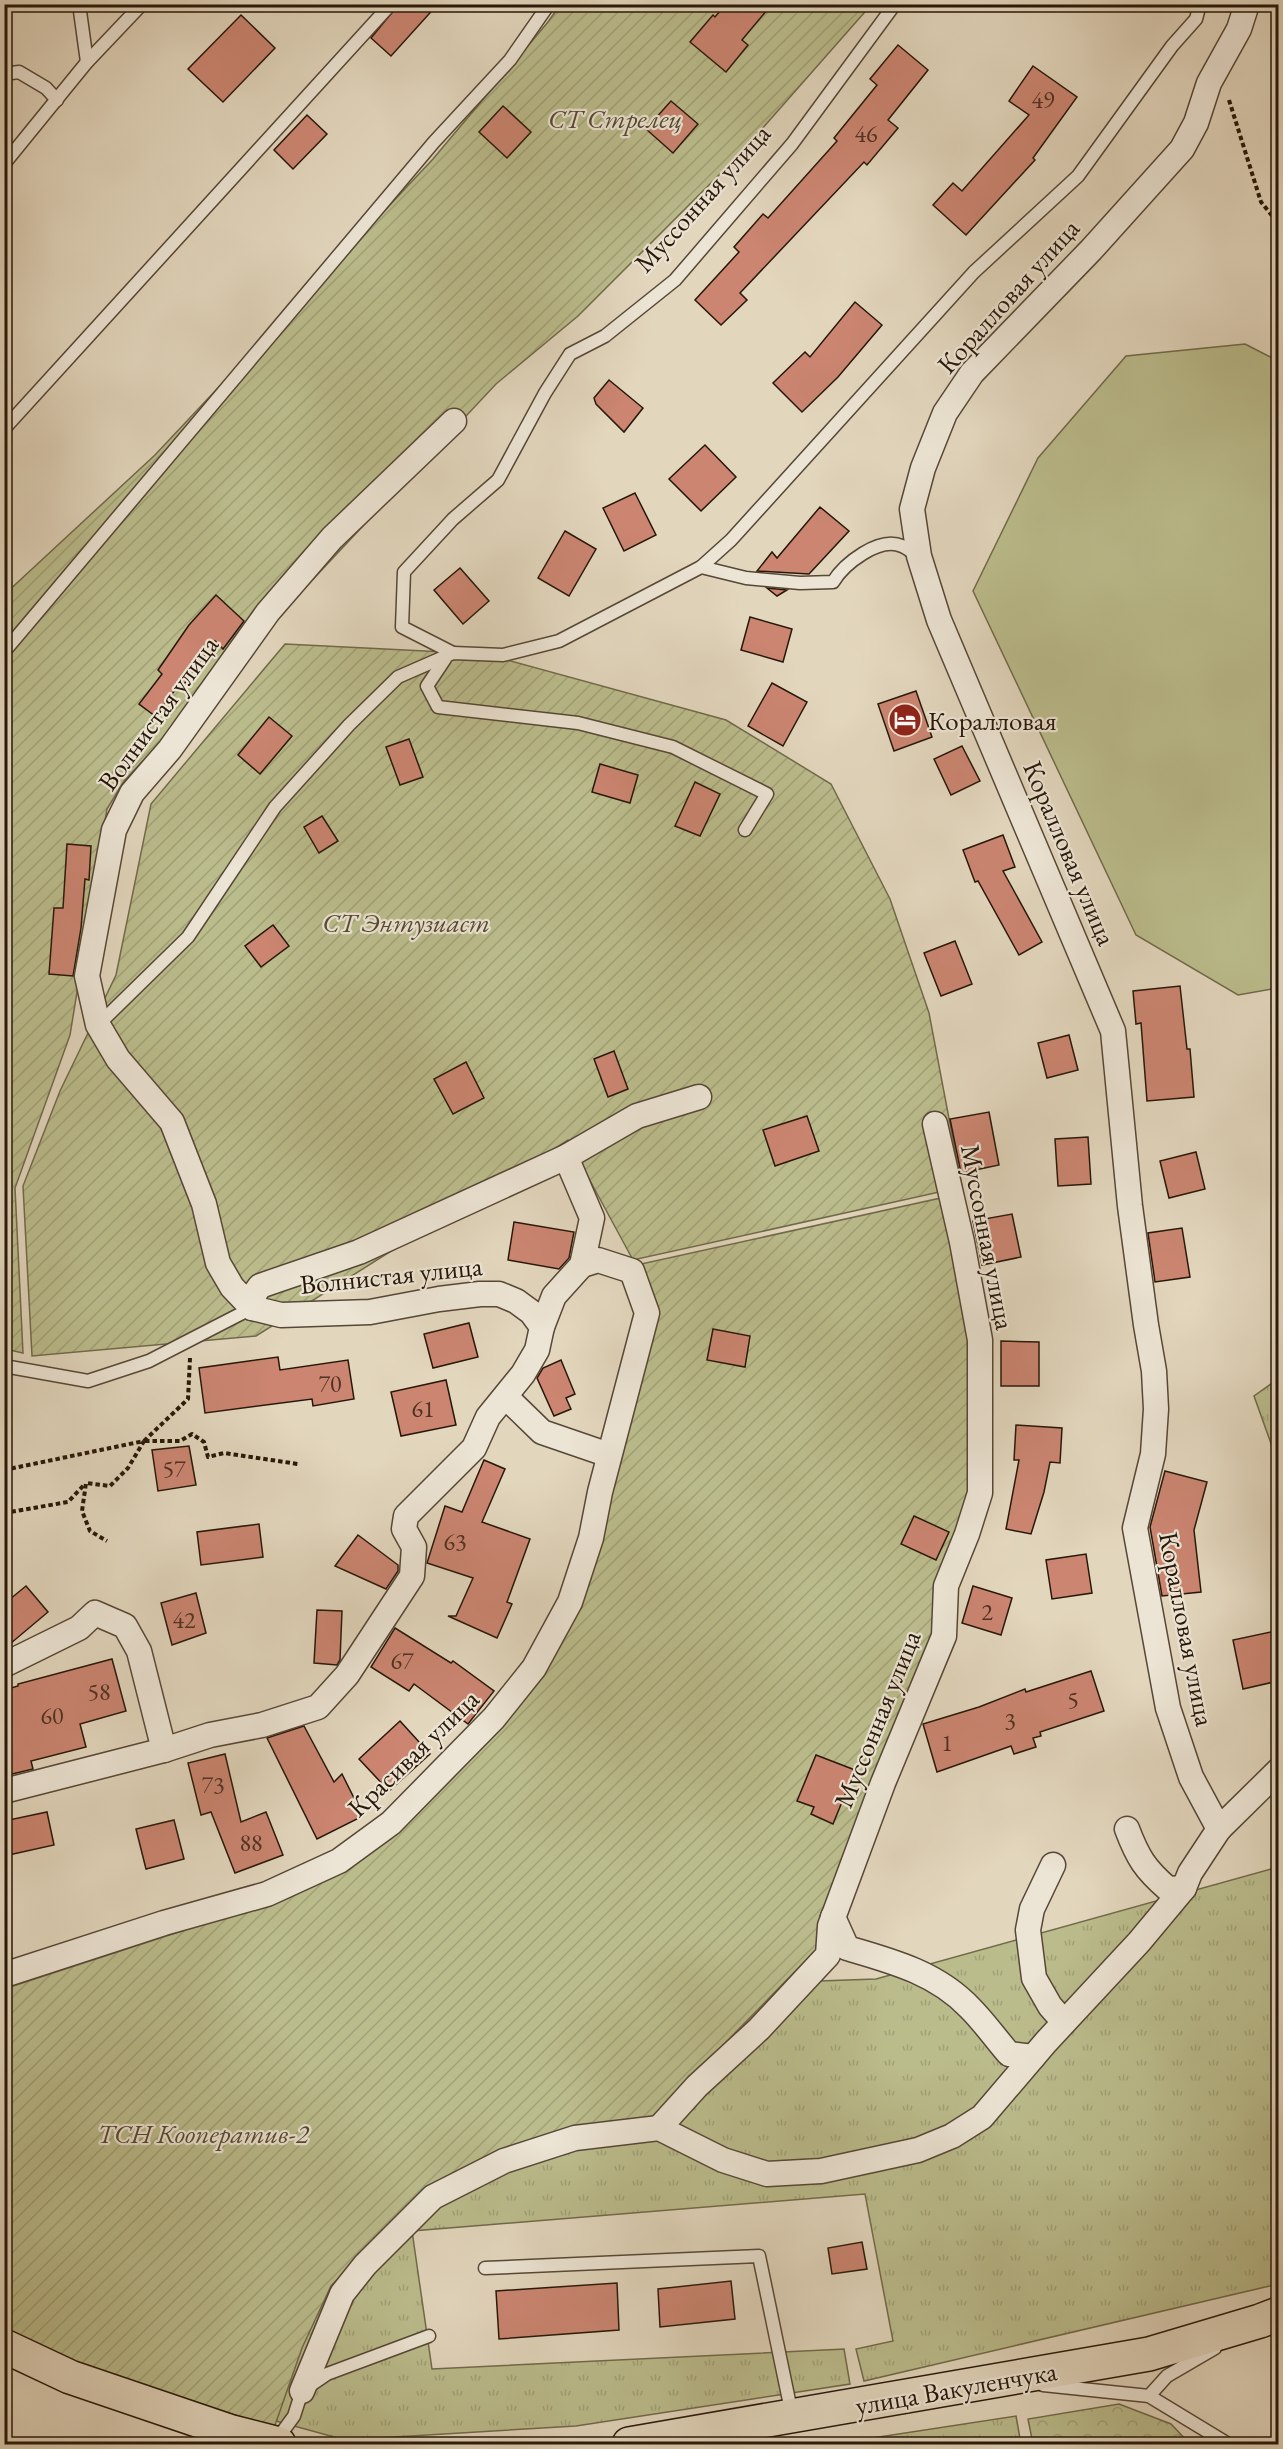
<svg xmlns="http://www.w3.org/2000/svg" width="1283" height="2449" viewBox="0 0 1283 2449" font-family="'EB Garamond',serif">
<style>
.grass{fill:url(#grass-tufts);stroke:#716a4a;stroke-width:1.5}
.forest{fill:url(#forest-crowns);stroke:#716a4a;stroke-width:1.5}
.garden{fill:url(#garden-furrows);stroke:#716a4a;stroke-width:1.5}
.pitch{fill:#bbbc8c;stroke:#716a4a;stroke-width:1.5}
.building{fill:#cb8571;stroke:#271709;stroke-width:1.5}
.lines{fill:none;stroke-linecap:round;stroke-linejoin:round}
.service-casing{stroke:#564736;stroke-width:15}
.minor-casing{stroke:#564736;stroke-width:27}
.primary-casing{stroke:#271709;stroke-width:36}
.path{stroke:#271709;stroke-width:4;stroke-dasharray:4.5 3;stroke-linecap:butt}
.service{stroke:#ece4d4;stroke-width:12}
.minor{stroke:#ece4d4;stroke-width:24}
.primary{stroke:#e2d6bd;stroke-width:33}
.labels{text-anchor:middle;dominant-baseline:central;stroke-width:4.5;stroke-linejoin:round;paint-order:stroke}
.number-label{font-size:24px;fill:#503223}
.park-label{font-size:27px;font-style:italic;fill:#534930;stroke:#ece4d4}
.street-label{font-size:27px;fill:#271709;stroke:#ece4d4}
.poi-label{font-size:27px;fill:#271709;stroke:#ece4d4;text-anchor:start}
</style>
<defs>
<pattern id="grass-tufts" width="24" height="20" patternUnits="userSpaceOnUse" patternTransform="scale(1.5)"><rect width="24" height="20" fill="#bbbc8c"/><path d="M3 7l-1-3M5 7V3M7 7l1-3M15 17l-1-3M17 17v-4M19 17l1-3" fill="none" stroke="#a1a177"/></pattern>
<pattern id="forest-crowns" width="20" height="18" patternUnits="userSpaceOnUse" patternTransform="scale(1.5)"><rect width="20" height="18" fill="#bbbc8c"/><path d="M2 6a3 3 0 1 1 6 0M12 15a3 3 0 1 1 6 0" fill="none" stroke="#a1a177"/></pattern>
<pattern id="garden-furrows" width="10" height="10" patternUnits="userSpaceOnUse" patternTransform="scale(1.5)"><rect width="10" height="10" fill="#bbbc8c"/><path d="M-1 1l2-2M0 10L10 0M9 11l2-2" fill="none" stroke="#a1a177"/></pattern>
</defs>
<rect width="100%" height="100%" fill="#e2d6bd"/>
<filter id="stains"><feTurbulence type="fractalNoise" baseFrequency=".00333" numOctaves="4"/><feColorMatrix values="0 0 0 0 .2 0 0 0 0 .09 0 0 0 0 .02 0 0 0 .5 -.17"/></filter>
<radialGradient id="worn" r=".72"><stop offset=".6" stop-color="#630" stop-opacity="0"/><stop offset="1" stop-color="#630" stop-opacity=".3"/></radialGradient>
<g class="grass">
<polygon points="1278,1379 1278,1463 1254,1396"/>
<polygon points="1278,1867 1278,2284 864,2381 856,2349 893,2341 865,2194 412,2231 432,2369 844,2349 850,2384 576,2426 345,2440 254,2415 5,2082 708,1985 876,1979"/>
<polygon points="1016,2416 1021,2444 833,2444"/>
</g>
<polygon class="forest" points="1119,2404 1171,2424 1190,2444 1033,2444 1028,2419"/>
<g class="garden">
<polygon points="560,5 871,5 739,155 578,316 496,384 124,781 107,809 70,1035 15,1188 23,1353 5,1349 5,594 155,455 433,159 548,22"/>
<polygon points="285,644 485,654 726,720 831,784 890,899 929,1013 962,1187 633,1260 568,1140 256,1336 32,1356 23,1186 60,1091 116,975 151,804"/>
<polygon points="959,1194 971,1348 969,1496 936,1581 937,1629 817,1949 651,2119 516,2144 423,2192 331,2286 302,2348 274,2428 62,2358 5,2330 4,1989 267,1903 343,1870 536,1681 655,1313 641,1264"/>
</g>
<polygon class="pitch" points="1245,344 1278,361 1278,988 1238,995 1136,935 973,591 1038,458 1126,356"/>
<g class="building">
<polygon points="399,4 438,4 391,56 371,38"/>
<polygon points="726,4 772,4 742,40 748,45 726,72 690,42 713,15 715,17"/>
<polygon points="241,15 275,48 223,102 188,69"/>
<polygon points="898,45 928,70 888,120 898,128 867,165 864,162 740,293 747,300 721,325 695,300 739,252 734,247 763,214 768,218 837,141 834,138 877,85 870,79"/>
<polygon points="1033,66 1077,97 1033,158 1035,160 966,235 933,205 953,183 962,191 1029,115 1009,101"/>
<polygon points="671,101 698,124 673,153 646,129"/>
<polygon points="503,106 531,132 507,158 479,132"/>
<polygon points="307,115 327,134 293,169 274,150"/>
<polygon points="855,302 882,325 838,377 802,412 773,383 805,352 810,357"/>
<polygon points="609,380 643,408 624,432 596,404 594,398"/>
<polygon points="705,445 736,477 701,511 669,479"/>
<polygon points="635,493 656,535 624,551 603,508"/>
<polygon points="820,507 849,531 809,574 757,571 772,552 777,558"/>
<polygon points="565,531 596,549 569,596 538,578"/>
<polygon points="460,568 489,601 463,624 434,590"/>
<polygon points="767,588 787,590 777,596"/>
<polygon points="216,595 244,621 223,649 215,641 182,687 179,685 155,716 139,704 162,674 158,670 189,625"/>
<polygon points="750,617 792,629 783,662 741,650"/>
<polygon points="772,683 807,702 783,746 748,726"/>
<polygon points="916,691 932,737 894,751 878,704"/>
<polygon points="269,717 292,736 260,774 238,755"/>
<polygon points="409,739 423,777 400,785 386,747"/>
<polygon points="962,746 980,781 951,795 934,759"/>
<polygon points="600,764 638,775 630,803 592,792"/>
<polygon points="695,782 720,794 700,836 675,826"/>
<polygon points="322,816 338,841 319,853 304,827"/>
<polygon points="1003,835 1015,867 1003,871 1042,942 1019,955 978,881 975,882 963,850"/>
<polygon points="67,844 91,846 89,880 85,879 81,928 73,976 49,974 54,908 63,908"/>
<polygon points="273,925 289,946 261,967 245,946"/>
<polygon points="955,941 972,984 941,996 924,953"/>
<polygon points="1180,986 1187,1049 1190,1049 1194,1097 1147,1101 1141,1023 1136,1024 1133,991"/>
<polygon points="1069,1035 1078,1070 1047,1078 1038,1043"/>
<polygon points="614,1051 628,1089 608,1097 594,1059"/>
<polygon points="466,1062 484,1098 453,1114 434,1079"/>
<polygon points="989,1112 999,1165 961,1173 950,1119"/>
<polygon points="807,1116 819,1151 775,1166 763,1130"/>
<polygon points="1088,1137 1091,1184 1058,1186 1055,1139"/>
<polygon points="1196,1152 1205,1189 1169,1198 1160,1161"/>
<polygon points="1012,1214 1021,1257 982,1265 973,1221"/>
<polygon points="514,1222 574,1232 569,1258 559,1269 508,1260"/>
<polygon points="1182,1228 1190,1277 1155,1282 1148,1233"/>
<polygon points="469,1323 478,1357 433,1368 424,1334"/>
<polygon points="713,1329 750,1336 745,1367 707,1360"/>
<polygon points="1001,1341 1039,1342 1039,1386 1001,1386"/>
<polygon points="278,1357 280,1370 348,1360 354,1399 313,1406 312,1399 205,1413 199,1368"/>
<polygon points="561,1360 575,1394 566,1398 571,1409 554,1416 537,1378 543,1368"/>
<polygon points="446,1380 456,1425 401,1436 391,1392"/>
<polygon points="1016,1425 1062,1428 1060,1463 1050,1462 1044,1492 1031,1534 1006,1529 1019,1460 1014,1460"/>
<polygon points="189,1446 196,1485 158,1491 152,1450"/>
<polygon points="484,1460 505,1469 482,1522 530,1539 507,1602 512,1604 497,1638 448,1616 456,1616 473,1578 427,1563 445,1506 462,1512"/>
<polygon points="1165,1471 1207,1482 1194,1530 1201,1592 1162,1596 1150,1527"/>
<polygon points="914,1516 949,1532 936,1560 901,1544"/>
<polygon points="259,1524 263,1557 201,1565 197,1532"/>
<polygon points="358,1535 398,1565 398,1571 386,1589 335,1566"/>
<polygon points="1086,1554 1092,1593 1052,1599 1046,1560"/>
<polygon points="26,1586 48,1612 4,1649 4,1604"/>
<polygon points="973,1586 1012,1598 1001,1635 962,1623"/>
<polygon points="196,1593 206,1633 172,1645 161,1603"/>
<polygon points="317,1610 342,1611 340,1660 337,1665 314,1663"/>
<polygon points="395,1628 451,1663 453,1661 494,1691 468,1724 414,1684 409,1691 371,1667"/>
<polygon points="1276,1631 1278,1644 1278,1681 1243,1689 1233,1640"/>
<polygon points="112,1659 126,1711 80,1724 86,1747 31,1761 33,1769 4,1776 4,1690 18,1686 18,1684"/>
<polygon points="1091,1671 1104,1711 1040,1732 1041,1736 1033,1738 1036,1747 1014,1754 1011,1746 937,1772 923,1724 979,1707 1025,1689 1026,1692"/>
<polygon points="400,1721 430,1754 389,1791 359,1759"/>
<polygon points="304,1726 334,1782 342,1774 363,1816 317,1839 267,1738"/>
<polygon points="225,1754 241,1822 266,1812 283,1855 235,1873 211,1812 201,1815 188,1763"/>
<polygon points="816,1755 855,1770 833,1824 811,1814 814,1807 797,1801"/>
<polygon points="47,1812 54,1845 4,1856 4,1821"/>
<polygon points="174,1820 184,1859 146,1869 136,1829"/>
<polygon points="862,2242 867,2269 832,2274 828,2248"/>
<polygon points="731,2281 735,2319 660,2327 658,2289"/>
<polygon points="617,2283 619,2330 499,2339 496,2291"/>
</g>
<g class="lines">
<g class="service-casing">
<g id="service">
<polyline points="79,4 87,62"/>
<polyline points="4,74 19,72 46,88 57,100"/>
<polyline points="4,164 87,62 142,4"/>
<polyline points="4,429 391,4"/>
<path d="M701,567L746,578L800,583L833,582C844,564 879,536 902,546C907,548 913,553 918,556"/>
<polyline points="4,652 434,142 510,60 549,4"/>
<polyline points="453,653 402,627 404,572 453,519 498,480 545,393 570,354 605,336 675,280 792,144 895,4"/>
<polyline points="445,659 427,686 438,707 578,723 673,747 767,794 745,830"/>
<polyline points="98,1025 188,937 275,807 349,725 398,677 453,653 503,655 559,641 701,567 731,540 974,272 1078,176 1172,46 1196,19 1200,4"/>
<polyline points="4,1366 88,1381 149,1361 252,1308"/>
<polyline points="485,2268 759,2256 792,2415"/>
<polyline points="1043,2385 1149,2396 1228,2444"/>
<polyline points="1149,2396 1167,2376 1215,2348"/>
<polyline points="275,2442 294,2416 302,2391 327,2374 429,2336"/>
</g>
</g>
<g class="minor-casing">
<g id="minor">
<polyline points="252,1308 255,1293 260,1286 359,1252 566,1157 637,1116 699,1097"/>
<polyline points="542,1327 554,1296 582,1265 592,1218 566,1157"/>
<polyline points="506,1397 542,1432 609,1455"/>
<polyline points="4,1665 79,1628 95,1613 125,1626 139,1651 164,1750"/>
<polyline points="4,1791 164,1750 210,1735 262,1725 318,1707 347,1675 412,1576 414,1547 404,1529 406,1516 474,1448 488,1417 523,1374 537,1350 542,1327 531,1312 516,1301 499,1294 480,1294 439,1299 370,1312 281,1315 252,1308 232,1287 218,1263 204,1204 172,1122 118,1059 98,1025 87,976 114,830 132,793 170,749 268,612 332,538 454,421"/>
<path d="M1127,1829C1138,1858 1145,1869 1168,1889L1184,1888"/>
<polyline points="1219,1829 1191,1777 1168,1708 1135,1528 1153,1454 1156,1409 1154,1371 1146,1325 1130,1206 1113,1031 939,620 919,556 912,509 923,468 945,413 972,373 1091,250 1182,149 1196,123 1209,83 1239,29 1247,4"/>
<polyline points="1053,1865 1032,1909 1028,1930 1034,1978 1050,2006 1064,2022"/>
<path d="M833,1917L847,1948C892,1961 937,1973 970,2008C984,2022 996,2039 1009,2054L1033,2057"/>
<polyline points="4,1975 164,1923 267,1894 339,1861 391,1823 494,1718 534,1668 570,1602 591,1538 600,1492 647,1313 632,1271 598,1260 582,1265"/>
<polyline points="659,2128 697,2086 759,2029 828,1955 830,1926 883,1783 944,1636 946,1586 967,1534 980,1493 980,1340 962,1242 935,1124"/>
<polyline points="302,2391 342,2294 365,2265 433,2197 504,2161 575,2138 659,2128 723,2160 767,2174 821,2171 918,2150 952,2136 982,2117 1046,2042 1139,1942 1184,1888 1190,1873 1219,1829 1278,1771"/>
</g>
</g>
<g class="primary-casing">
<g id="primary">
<polyline points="4,2346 70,2377 232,2432 279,2444"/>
<polyline points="629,2444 1149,2354 1260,2321 1278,2314"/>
</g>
</g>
<g class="path">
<polyline points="1229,100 1261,202 1278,223"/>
<polyline points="144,1441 188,1399 190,1358"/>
<polyline points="145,1441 180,1441 192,1434 204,1442 208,1457 224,1453 298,1464"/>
<polyline points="4,1470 144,1441 128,1468 110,1486 86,1483 82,1511 90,1531 107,1541"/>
<polyline points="4,1513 68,1502 85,1484"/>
</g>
<use href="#service" class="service"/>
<use href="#minor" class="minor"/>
<use href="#primary" class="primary"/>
</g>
<defs>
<g id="hotel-disc" transform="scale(1.725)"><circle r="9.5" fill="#8f2418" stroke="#ece4d4"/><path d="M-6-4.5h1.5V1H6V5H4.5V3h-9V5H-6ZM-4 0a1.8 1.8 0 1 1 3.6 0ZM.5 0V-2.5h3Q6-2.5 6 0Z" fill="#fff"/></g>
</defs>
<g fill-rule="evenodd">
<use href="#hotel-disc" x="905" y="720"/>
</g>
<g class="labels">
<g class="number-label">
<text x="1043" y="99">49</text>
<text x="866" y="133">46</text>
<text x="330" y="1383">70</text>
<text x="423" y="1408">61</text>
<text x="174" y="1468">57</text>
<text x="455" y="1541">63</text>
<text x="987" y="1611">2</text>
<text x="184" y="1619">42</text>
<text x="402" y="1660">67</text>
<text x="99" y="1691">58</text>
<text x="1073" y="1699">5</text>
<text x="52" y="1715">60</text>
<text x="1010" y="1720">3</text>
<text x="947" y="1742">1</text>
<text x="213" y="1784">73</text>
<text x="251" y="1842">88</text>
</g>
<g class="park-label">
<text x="615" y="118">СТ Стрелец</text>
<text x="406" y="922">СТ Энтузиаст</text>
<text x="203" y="2133">ТСН Кооператив-2</text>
</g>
<g class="street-label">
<text transform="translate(702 198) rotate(-48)">Муссонная улица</text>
<text transform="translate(1008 296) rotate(-48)">Коралловая улица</text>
<text transform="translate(158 713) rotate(-54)">Волнистая улица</text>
<text transform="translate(1070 853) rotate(67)">Коралловая улица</text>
<text transform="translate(988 1237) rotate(79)">Муссонная улица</text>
<text transform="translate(391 1275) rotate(-6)">Волнистая улица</text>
<text transform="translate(1187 1629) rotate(79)">Коралловая улица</text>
<text transform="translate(877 1719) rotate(-68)">Муссонная улица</text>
<text transform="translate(413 1753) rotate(-44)">Красивая улица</text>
<text transform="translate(956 2388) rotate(-10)">улица Вакуленчука</text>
</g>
<g class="poi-label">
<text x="928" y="720">Коралловая</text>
</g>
</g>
<rect width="1283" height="2449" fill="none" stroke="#e2d6bd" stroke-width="24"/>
<rect x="6" y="6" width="1271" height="2437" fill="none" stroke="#271709" stroke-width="3"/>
<rect x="12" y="12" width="1259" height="2425" fill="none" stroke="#271709" stroke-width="1.5"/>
<rect width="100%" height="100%" filter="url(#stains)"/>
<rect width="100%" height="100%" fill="url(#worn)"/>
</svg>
